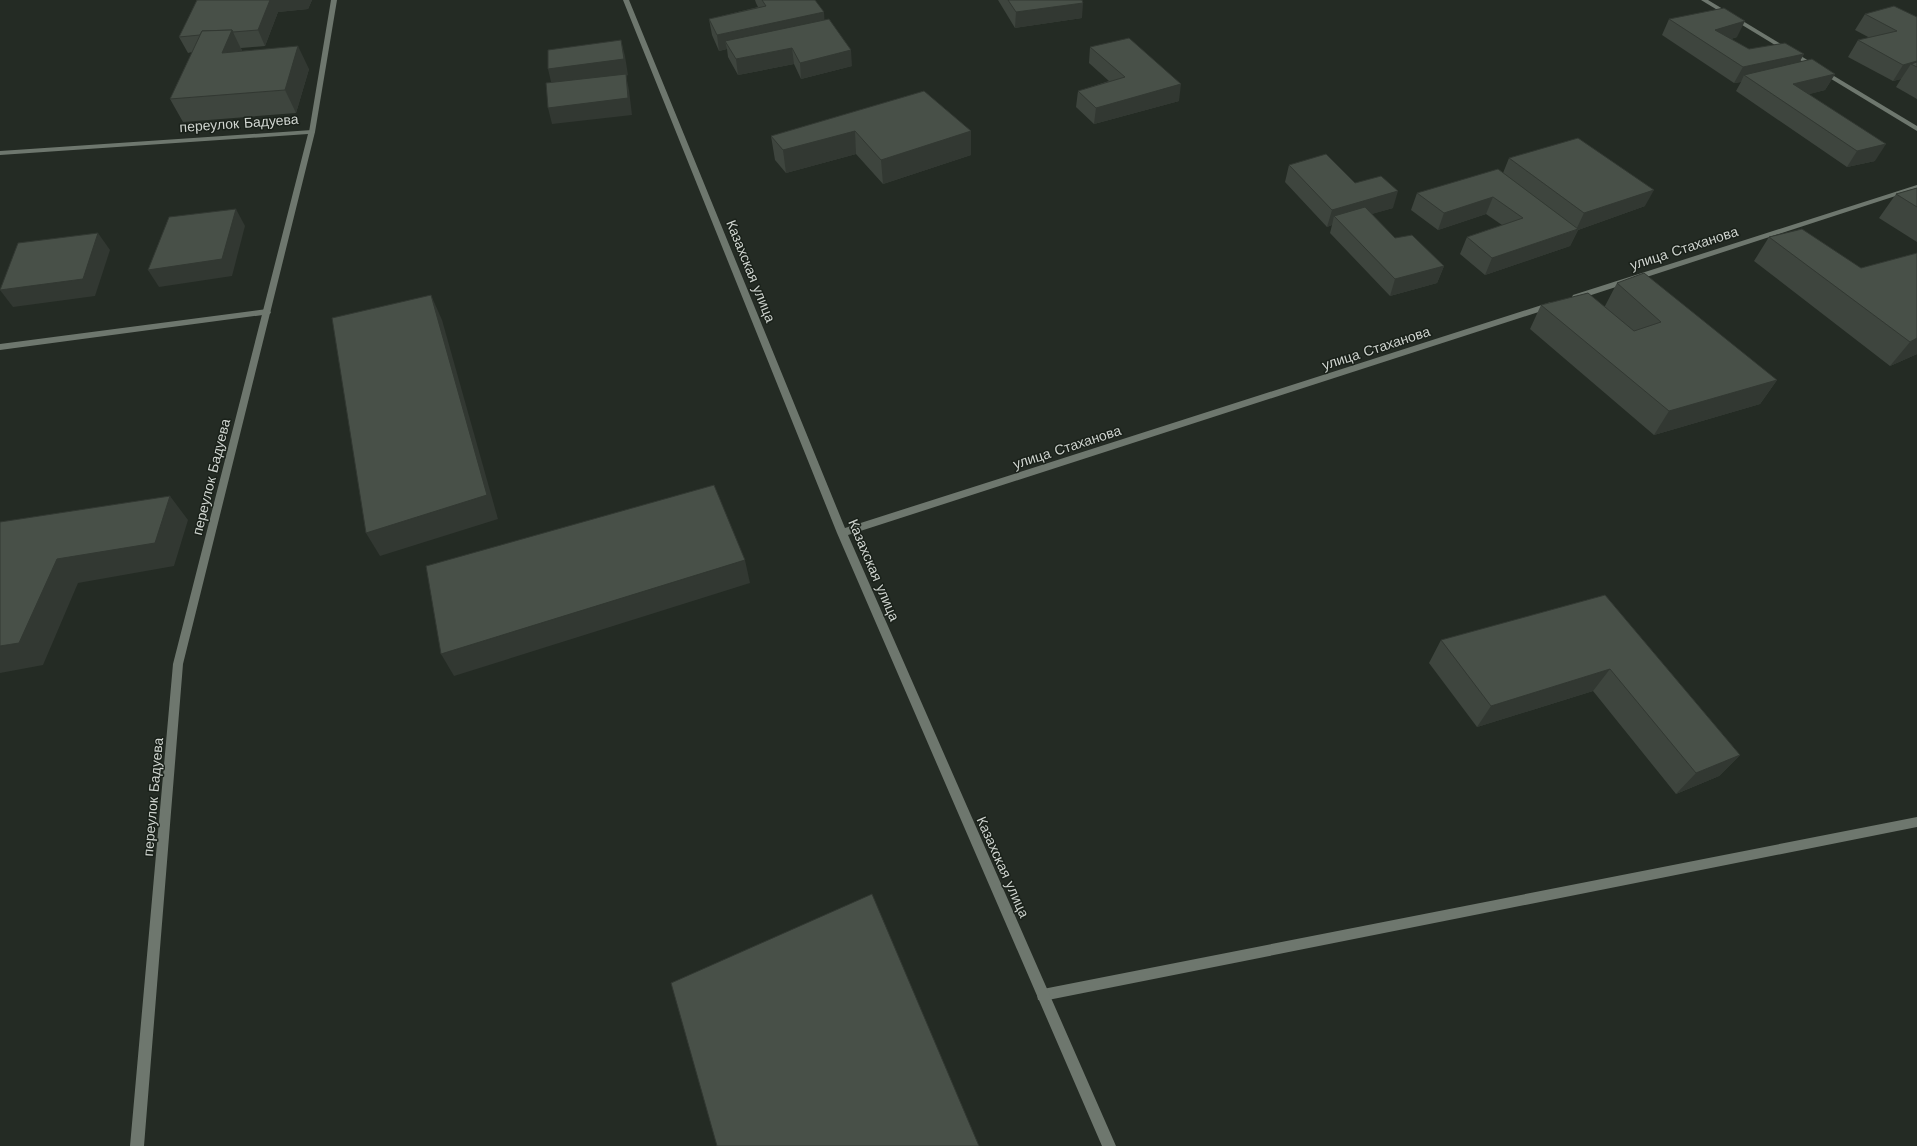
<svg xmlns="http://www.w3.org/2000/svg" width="1917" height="1146" viewBox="0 0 1917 1146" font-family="'Work Sans',sans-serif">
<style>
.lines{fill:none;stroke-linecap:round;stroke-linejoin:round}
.service{fill:#6e776e;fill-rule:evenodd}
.minor{fill:#6e776e;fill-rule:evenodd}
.wall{fill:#3e453e}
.shaded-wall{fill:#323832}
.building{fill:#485048;stroke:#323832}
.labels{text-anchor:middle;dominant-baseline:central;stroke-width:3;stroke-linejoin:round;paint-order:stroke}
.street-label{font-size:14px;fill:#cfd4cf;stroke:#1a211a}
</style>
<rect width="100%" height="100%" fill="#242b24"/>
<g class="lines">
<g class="service">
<polygon points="331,0 337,0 315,132 312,134 309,132"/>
<polygon points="267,309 271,312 270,314 0,350 0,344"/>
<polygon points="1917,817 1917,827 1043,1001 1038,1000 1037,995 1038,990 1043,989"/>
</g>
<g class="minor">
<polygon points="623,0 629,0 845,528 1548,303 1551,302 1555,305 1554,307 848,535 1116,1146 1102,1146 837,533"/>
<polygon points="1701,0 1708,0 1917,126 1917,131"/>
<polygon points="312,130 315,132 183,664 144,1146 130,1146 173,664 308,134 0,155 0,151"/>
<polygon points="1917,185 1917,189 1579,299 1576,300 1572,297 1573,295"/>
</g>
</g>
<g class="wall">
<polygon points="197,0 312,0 308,9 278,12 265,46 241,48 242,51 309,69 296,113 183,122 170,99 192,52 188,53 179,37"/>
<polygon points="755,0 815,0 824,20 852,66 801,79 794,64 738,75 728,57 727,49 719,51 712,35 709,19 758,7 756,3"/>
<polygon points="998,0 1082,0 1082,18 1015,28"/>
<polygon points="1865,14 1917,17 1917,99 1896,87 1901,79 1893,81 1848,57 1858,40 1870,38 1855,30"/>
<polygon points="1669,19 1737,37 1731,39 1749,49 1804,54 1799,62 1835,74 1825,90 1809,94 1875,161 1847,167 1736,91 1741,82 1734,83 1662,35"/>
<polygon points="1090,47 1179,101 1094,124 1076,107 1078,91 1109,81 1089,63"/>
<polygon points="924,91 971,131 971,155 883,184 856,154 786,173 775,160 771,136"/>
<polygon points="1509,158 1645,206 1578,230 1570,246 1485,275 1460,254 1467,237 1502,225 1486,214 1438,230 1411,210 1417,193 1503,173"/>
<polygon points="1289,165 1355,183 1393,208 1371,214 1395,238 1444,266 1437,283 1390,296 1330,233 1332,225 1327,227 1285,182"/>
<polygon points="1917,188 1917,242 1879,218 1896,194"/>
<polygon points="1769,237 1861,268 1917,253 1917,354 1890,366 1754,261"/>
<polygon points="1617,283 1777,380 1760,404 1654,435 1530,329 1541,305 1605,306"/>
<polygon points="1605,595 1740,755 1719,776 1676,794 1593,691 1477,727 1429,663 1441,640"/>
</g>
<g class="shaded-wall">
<polygon points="270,0 312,0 308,9 278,12 265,46 258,30"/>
<polygon points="1083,3 1082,18 1015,28 1016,12"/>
<polygon points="824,12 825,28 725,41 727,49 719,51 717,35"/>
<polygon points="1745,21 1737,37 1709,45 1715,30"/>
<polygon points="232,30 243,53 222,53"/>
<polygon points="621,40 625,56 628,75 626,76 629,90 632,115 552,124 548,108 552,86 548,69"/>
<polygon points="298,46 309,69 296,113 285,90"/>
<polygon points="792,48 794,64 738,75 736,59"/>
<polygon points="851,50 852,66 801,79 800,63"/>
<polygon points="1804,54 1795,70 1744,75 1741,82 1734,83 1743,67"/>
<polygon points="1917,61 1917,67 1911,64 1901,79 1893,81 1903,65"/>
<polygon points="1835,74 1825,90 1784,101 1793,84"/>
<polygon points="1181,84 1179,101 1094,124 1096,108"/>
<polygon points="855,131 856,154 786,173 783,150"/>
<polygon points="971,131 971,155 883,184 881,160"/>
<polygon points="1886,144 1875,161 1847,167 1857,151"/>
<polygon points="1654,190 1645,206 1578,230 1570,246 1485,275 1492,258 1576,230 1584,213"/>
<polygon points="1398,191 1393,208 1341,223 1334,216 1332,225 1327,227 1332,210"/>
<polygon points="1493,197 1486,214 1438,230 1444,213"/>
<polygon points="236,209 245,226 232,276 159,287 148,270"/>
<polygon points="98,233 110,250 95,296 13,307 0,290"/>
<polygon points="1444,266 1437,283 1390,296 1395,279"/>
<polygon points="431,295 442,320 498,519 380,556 366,533"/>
<polygon points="1917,338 1917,354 1890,366 1910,342"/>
<polygon points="1777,380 1760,404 1654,435 1669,411"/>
<polygon points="170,496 188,520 174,566 78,583 43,665 0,673 0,646 57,559"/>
<polygon points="745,560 750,583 454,676 441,654"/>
<polygon points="1610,669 1593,691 1477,727 1491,706"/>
<polygon points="1740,755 1719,776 1676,794 1696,773"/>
</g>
<g class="building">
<polygon points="197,0 270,0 258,30 233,32 232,30 202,31 200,35 179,37"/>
<polygon points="762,0 815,0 824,12 717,35 709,19 766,6"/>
<polygon points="1008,0 1082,0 1083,3 1016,12"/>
<polygon points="1894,6 1917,17 1917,61 1903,65 1858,40 1897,31 1865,14"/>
<polygon points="1724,8 1745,21 1715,30 1749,49 1785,43 1804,54 1743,67 1669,19"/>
<polygon points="829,19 851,50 800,63 792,48 736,59 725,41"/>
<polygon points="232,30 222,53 298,46 285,90 170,99 202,31"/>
<polygon points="1129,38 1181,84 1096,108 1078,91 1125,77 1090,47"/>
<polygon points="621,40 624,59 548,69 548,50"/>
<polygon points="1812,59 1835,74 1793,84 1886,144 1857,151 1744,75"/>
<polygon points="1917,62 1917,67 1911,64"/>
<polygon points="626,74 628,98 548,108 546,83"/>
<polygon points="924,91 971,131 881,160 855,131 783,150 771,136"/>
<polygon points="1578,138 1654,190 1584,213 1509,158"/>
<polygon points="1326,154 1355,183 1381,176 1398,191 1332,210 1289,165"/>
<polygon points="1498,169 1578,229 1492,258 1467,237 1523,218 1493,197 1444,213 1417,193"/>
<polygon points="1917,188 1917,207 1896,194"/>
<polygon points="1365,207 1395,238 1412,235 1444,266 1395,279 1334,216"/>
<polygon points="236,209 222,259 148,270 169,217"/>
<polygon points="1802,229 1861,268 1917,253 1917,338 1910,342 1769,237"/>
<polygon points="98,233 83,279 0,290 18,243"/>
<polygon points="1644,273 1777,380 1669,411 1541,305 1588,293 1634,331 1661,322 1617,283"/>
<polygon points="431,295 487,495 366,533 332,318"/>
<polygon points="714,485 745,560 441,654 426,566"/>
<polygon points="170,496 155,543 57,559 19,643 0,646 0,522"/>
<polygon points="1605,595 1740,755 1696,773 1610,669 1491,706 1441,640"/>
<polygon points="872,894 979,1146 717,1146 671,983"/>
</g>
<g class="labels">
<g class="street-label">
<text transform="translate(239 123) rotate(-4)">переулок Бадуева</text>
<text transform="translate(1684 248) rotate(-18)">улица Стаханова</text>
<text transform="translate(751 271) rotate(68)">Казахская улица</text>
<text transform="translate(1376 348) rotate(-18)">улица Стаханова</text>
<text transform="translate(1067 447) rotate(-18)">улица Стаханова</text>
<text transform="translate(211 477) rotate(-76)">переулок Бадуева</text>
<text transform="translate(874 570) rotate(67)">Казахская улица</text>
<text transform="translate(153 797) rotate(-85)">переулок Бадуева</text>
<text transform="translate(1003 867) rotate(66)">Казахская улица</text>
</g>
</g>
</svg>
